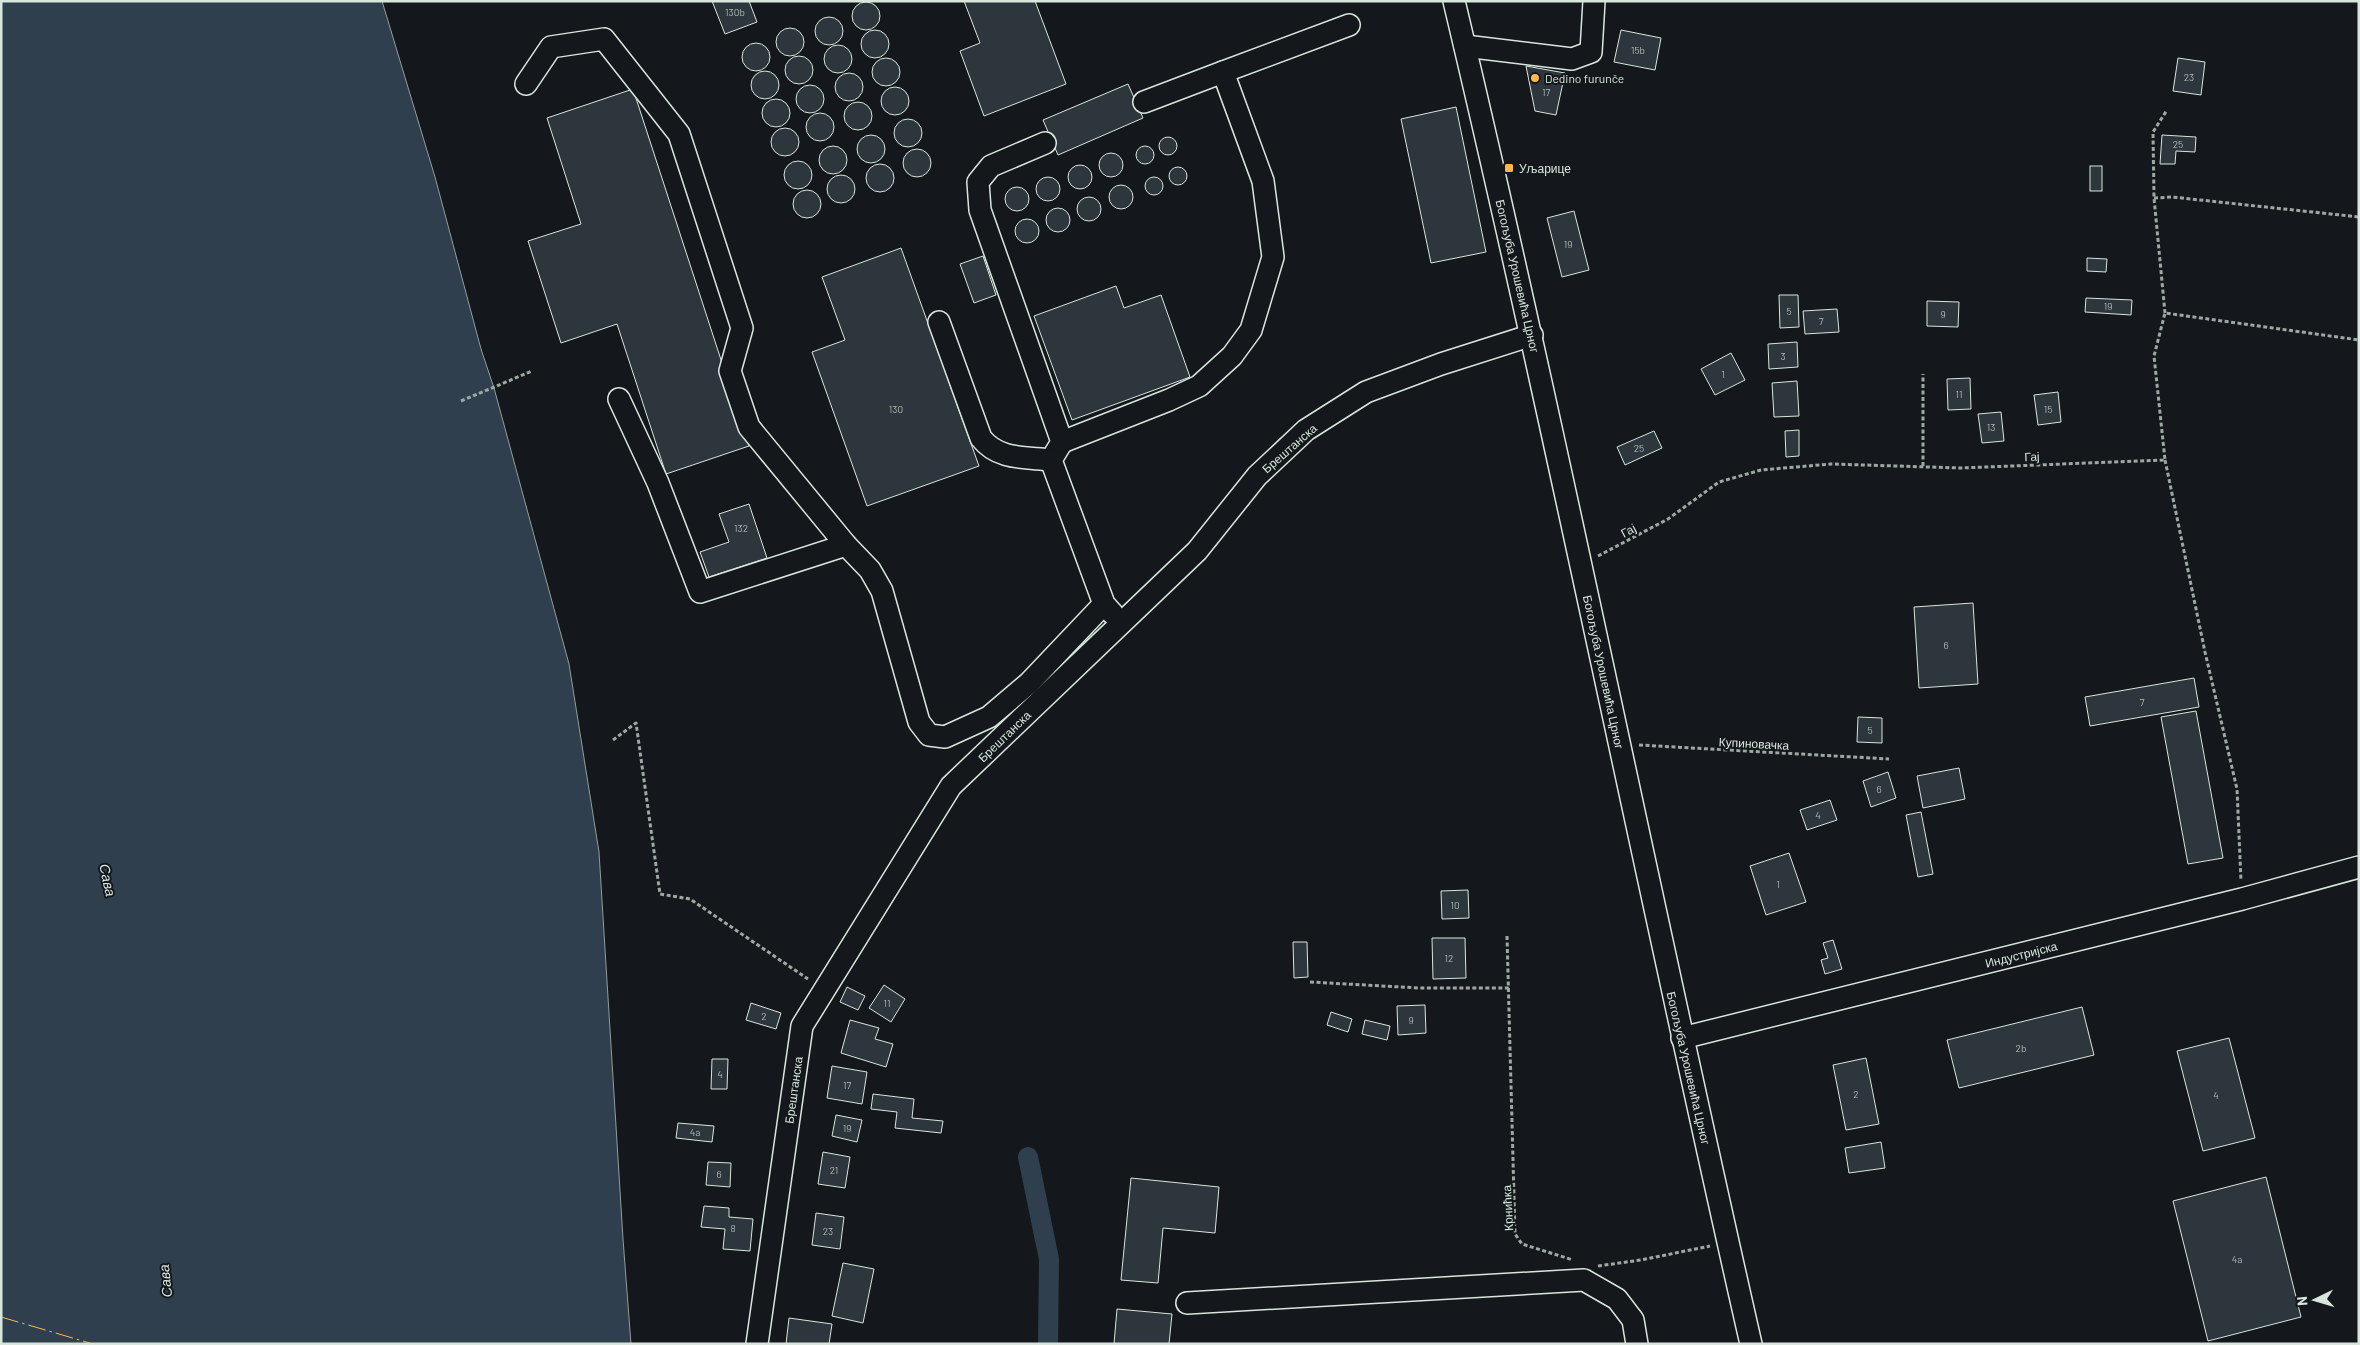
<svg xmlns="http://www.w3.org/2000/svg" width="2360" height="1345" viewBox="0 0 2360 1345" font-family="Barlow,sans-serif">
<style>
.water{fill:#2f3f4d;stroke:#939e99}
.lines{fill:none;stroke-linecap:round;stroke-linejoin:round}
.canal{stroke:#2f3f4d;stroke-width:20}
.building{fill:#2c363c;stroke:#d8e6dc}
.minor-casing{stroke:#d8e6dc;stroke-width:24}
.path{stroke:#9da8a2;stroke-width:3;stroke-dasharray:4 2.5;stroke-linecap:butt}
.minor{stroke:#14181c;stroke-width:21}
.power{stroke:#ffb74d;stroke-width:1;stroke-dasharray:18 4 2.5 4;stroke-linecap:butt}
.poi-dot{fill:#ffb74d;stroke:#14181c;stroke-width:2}
.labels{text-anchor:middle;dominant-baseline:central;stroke-width:4;stroke-linejoin:round;paint-order:stroke}
.number-label{font-size:10px;fill:#adbab4}
.poi-label{font-size:12px;fill:#d8e6dc;stroke:#14181c;text-anchor:start}
.street-label{font-size:12px;fill:#d8e6dc;stroke:#14181c}
.water-label{font-size:14px;font-style:italic;fill:#d8e6dc;stroke:#14181c}
</style>
<rect width="100%" height="100%" fill="#14181c"/>
<polygon class="water" points="1,1 382,1 435,177 481,349 494,388 569,664 599,852 623,1239 631,1344 1,1344"/>
<g class="lines">
<polyline class="canal" points="1028,1157 1049,1259 1048,1344"/>
</g>
<g class="building">
<polygon points="712,1 749,1 757,22 725,34"/>
<polygon points="964,1 1035,1 1066,84 984,116 960,51 980,43"/>
<circle cx="866" cy="16" r="14"/>
<circle cx="829" cy="31" r="14"/>
<circle cx="790" cy="42" r="14"/>
<circle cx="875" cy="44" r="14"/>
<polygon points="1621,30 1661,38 1655,70 1614,62"/>
<circle cx="756" cy="57" r="14"/>
<circle cx="838" cy="59" r="14"/>
<circle cx="799" cy="70" r="14"/>
<circle cx="886" cy="72" r="14"/>
<polygon points="2178,58 2205,62 2201,95 2173,91"/>
<polygon points="1526,66 1565,73 1556,115 1535,111"/>
<circle cx="765" cy="85" r="14"/>
<circle cx="849" cy="87" r="14"/>
<polygon points="1128,84 1143,118 1058,155 1043,120"/>
<circle cx="810" cy="99" r="14"/>
<circle cx="895" cy="101" r="14"/>
<polygon points="633,89 749,446 666,474 617,324 561,343 528,241 581,224 547,118"/>
<circle cx="776" cy="113" r="14"/>
<circle cx="858" cy="116" r="14"/>
<polygon points="1456,107 1486,252 1431,263 1401,119"/>
<circle cx="820" cy="127" r="14"/>
<circle cx="908" cy="133" r="14"/>
<circle cx="785" cy="142" r="14"/>
<circle cx="871" cy="149" r="14"/>
<polygon points="2162,135 2196,137 2195,152 2176,151 2175,164 2160,164"/>
<circle cx="1168" cy="146" r="9"/>
<circle cx="833" cy="160" r="14"/>
<circle cx="1145" cy="155" r="9"/>
<circle cx="917" cy="163" r="14"/>
<circle cx="1111" cy="165" r="12"/>
<circle cx="798" cy="175" r="14"/>
<circle cx="880" cy="178" r="14"/>
<circle cx="1080" cy="177" r="12"/>
<rect x="2090" y="166" width="12" height="25"/>
<circle cx="1178" cy="176" r="9"/>
<circle cx="841" cy="189" r="14"/>
<circle cx="1048" cy="189" r="12"/>
<circle cx="1154" cy="186" r="9"/>
<circle cx="1121" cy="197" r="12"/>
<circle cx="1017" cy="199" r="12"/>
<circle cx="807" cy="204" r="14"/>
<circle cx="1089" cy="209" r="12"/>
<circle cx="1058" cy="220" r="12"/>
<polygon points="1574,211 1589,270 1562,277 1547,218"/>
<circle cx="1027" cy="231" r="12"/>
<polygon points="901,248 979,466 867,506 812,352 845,340 822,277"/>
<polygon points="983,256 996,295 974,303 960,264"/>
<polygon points="2087,258 2107,259 2106,272 2087,271"/>
<polygon points="1116,286 1124,308 1161,295 1190,377 1072,420 1034,316"/>
<polygon points="1779,295 1798,295 1799,327 1780,328"/>
<polygon points="2086,298 2132,300 2131,315 2085,312"/>
<polygon points="1927,301 1959,302 1958,327 1927,326"/>
<polygon points="1837,309 1839,332 1805,334 1803,311"/>
<polygon points="1797,342 1798,367 1769,369 1768,344"/>
<polygon points="1731,353 1745,380 1715,395 1701,369"/>
<polygon points="1970,378 1971,409 1948,410 1947,379"/>
<polygon points="1797,381 1799,416 1774,417 1772,383"/>
<polygon points="2058,392 2061,422 2038,425 2034,395"/>
<polygon points="2001,412 2004,441 1982,443 1978,414"/>
<polygon points="1799,430 1799,456 1786,457 1785,431"/>
<polygon points="1654,431 1662,448 1625,465 1617,447"/>
<polygon points="749,504 767,558 709,577 700,552 729,542 719,514"/>
<polygon points="1973,603 1978,684 1919,688 1914,607"/>
<polygon points="2194,678 2199,707 2090,726 2085,697"/>
<polygon points="2196,711 2223,858 2188,864 2161,717"/>
<polygon points="1858,717 1882,718 1882,743 1857,742"/>
<polygon points="1959,768 1965,799 1923,808 1917,776"/>
<polygon points="1888,772 1896,798 1871,807 1863,781"/>
<polygon points="1830,800 1837,820 1807,830 1800,810"/>
<polygon points="1921,812 1933,874 1918,877 1906,815"/>
<polygon points="1789,853 1806,902 1766,915 1750,866"/>
<polygon points="1468,890 1469,918 1442,919 1441,891"/>
<polygon points="1432,938 1465,938 1466,978 1433,979"/>
<polygon points="1833,940 1842,969 1825,974 1821,960 1828,958 1823,943"/>
<polygon points="1293,942 1307,942 1308,977 1294,978"/>
<polygon points="884,985 905,999 891,1022 869,1008"/>
<polygon points="847,987 865,996 858,1010 840,1002"/>
<polygon points="751,1003 781,1013 776,1029 746,1020"/>
<polygon points="1425,1005 1426,1033 1398,1035 1397,1006"/>
<polygon points="2082,1007 2094,1055 1959,1088 1947,1040"/>
<polygon points="1331,1012 1352,1019 1348,1032 1327,1025"/>
<polygon points="850,1020 879,1028 875,1039 893,1044 886,1067 841,1053"/>
<polygon points="1365,1020 1390,1026 1387,1040 1362,1034"/>
<polygon points="2229,1038 2255,1138 2203,1151 2177,1051"/>
<polygon points="1866,1058 1879,1124 1846,1130 1833,1065"/>
<polygon points="712,1059 728,1059 727,1089 711,1089"/>
<polygon points="832,1066 867,1072 862,1104 827,1098"/>
<polygon points="873,1094 914,1099 912,1118 943,1121 941,1133 895,1128 897,1112 871,1109"/>
<polygon points="836,1115 862,1120 857,1142 832,1136"/>
<polygon points="678,1123 714,1126 712,1142 676,1138"/>
<polygon points="1881,1142 1885,1168 1849,1173 1845,1148"/>
<polygon points="823,1152 850,1157 845,1188 818,1184"/>
<polygon points="708,1162 731,1163 730,1187 706,1185"/>
<polygon points="2266,1177 2301,1317 2208,1341 2173,1201"/>
<polygon points="1131,1178 1219,1187 1215,1233 1163,1228 1158,1283 1121,1280"/>
<polygon points="704,1206 729,1208 729,1217 753,1219 750,1251 723,1249 725,1229 701,1227"/>
<polygon points="816,1213 844,1217 840,1249 812,1245"/>
<polygon points="843,1263 874,1269 863,1323 832,1316"/>
<polygon points="1117,1309 1172,1314 1169,1344 1114,1344"/>
<polygon points="789,1318 832,1324 829,1344 786,1344"/>
</g>
<g class="lines">
<g class="minor-casing">
<g id="minor">
<path d="M1454,1C1560,447 1649,897 1751,1344"/>
<polyline points="1465,46 1572,59 1591,52 1594,1"/>
<polyline points="526,84 551,47 604,39 679,134 742,328 730,371 749,427 846,545 870,570 882,591 919,722 929,735 945,737 989,717 1029,683 1104,604"/>
<polyline points="1144,102 1223,72"/>
<polyline points="1045,143 991,166 978,182 980,210 1062,442 1051,460 1104,604 1113,614"/>
<path d="M939,322L981,438C998,460 1025,457 1051,460"/>
<polyline points="619,399 658,483 700,592 846,545"/>
<polyline points="1062,442 1169,400 1199,386 1232,356 1251,330 1273,257 1263,181 1223,72 1349,25"/>
<polyline points="1682,1038 2242,899 2359,867"/>
<polyline points="1187,1303 1584,1280 1617,1299 1633,1320 1637,1344"/>
<polyline points="757,1344 802,1026 951,786 1197,551 1257,476 1306,430 1366,392 1441,364 1532,335"/>
</g>
</g>
<g class="path">
<polyline points="2154,198 2172,197 2359,217"/>
<polyline points="2165,313 2154,198 2153,132 2167,110"/>
<polyline points="461,401 532,371"/>
<polyline points="2165,460 2205,652 2237,789 2241,881"/>
<polyline points="1923,466 1923,374"/>
<polyline points="1598,556 1668,519 1719,482 1761,470 1831,464 1961,468 2165,460 2154,356 2165,313 2359,340"/>
<polyline points="613,740 636,723 660,894 690,899 808,979"/>
<polyline points="1639,745 1889,759"/>
<polyline points="1507,936 1515,1234 1522,1244 1573,1260"/>
<polyline points="1310,982 1419,988 1509,988"/>
<polyline points="1598,1266 1641,1260 1710,1246"/>
</g>
<use href="#minor" class="minor"/>
<polyline class="power" points="1,1317 93,1344"/>
</g>
<g class="poi-dot">
<circle cx="1535" cy="78" r="5"/>
<rect x="1504" y="163" width="10" height="10" rx="2.5"/>
</g>
<g class="labels">
<g class="number-label">
<text x="735" y="12">130b</text>
<text x="1638" y="50">15b</text>
<text x="2189" y="77">23</text>
<text x="1546" y="92">17</text>
<text x="2178" y="144">25</text>
<text x="1568" y="244">19</text>
<text x="2108" y="306">19</text>
<text x="1789" y="311">5</text>
<text x="1943" y="314">9</text>
<text x="1821" y="321">7</text>
<text x="1783" y="356">3</text>
<text x="1723" y="374">1</text>
<text x="1959" y="394">11</text>
<text x="896" y="409">130</text>
<text x="2048" y="409">15</text>
<text x="1991" y="427">13</text>
<text x="1639" y="448">25</text>
<text x="741" y="528">132</text>
<text x="1946" y="645">6</text>
<text x="2142" y="702">7</text>
<text x="1870" y="730">5</text>
<text x="1879" y="789">6</text>
<text x="1818" y="815">4</text>
<text x="1778" y="884">1</text>
<text x="1455" y="905">10</text>
<text x="1449" y="958">12</text>
<text x="887" y="1003">11</text>
<text x="764" y="1016">2</text>
<text x="1411" y="1020">9</text>
<text x="2021" y="1048">2b</text>
<text x="720" y="1074">4</text>
<text x="847" y="1085">17</text>
<text x="1856" y="1094">2</text>
<text x="2216" y="1095">4</text>
<text x="847" y="1128">19</text>
<text x="695" y="1132">4a</text>
<text x="834" y="1170">21</text>
<text x="719" y="1174">6</text>
<text x="733" y="1228">8</text>
<text x="828" y="1231">23</text>
<text x="2237" y="1259">4a</text>
</g>
<g class="poi-label">
<text x="1545" y="78">Dedino furunče</text>
<text x="1519" y="168">Уљарице</text>
</g>
<g class="street-label">
<text transform="translate(1518 276) rotate(77)">Богољуба Урошевића Црног</text>
<text transform="translate(1289 448) rotate(-41)">Брештанска</text>
<text transform="translate(2032 456) rotate(-2)">Гај</text>
<text transform="translate(1628 530) rotate(-28)">Гај</text>
<text transform="translate(1604 672) rotate(78)">Богољуба Урошевића Црног</text>
<text transform="translate(1004 736) rotate(-44)">Брештанска</text>
<text transform="translate(1754 743) rotate(3)">Купиновачка</text>
<text transform="translate(2021 954) rotate(-14)">Индустријска</text>
<text transform="translate(1689 1068) rotate(77)">Богољуба Урошевића Црног</text>
<text transform="translate(793 1090) rotate(-82)">Брештанска</text>
<text transform="translate(1507 1208) rotate(-93)">Крнићка</text>
</g>
<g class="water-label">
<text transform="translate(108 880) rotate(78)">Сава</text>
<text transform="translate(165 1281) rotate(-96)">Сава</text>
</g>
</g>
<rect width="2360" height="1345" fill="none" stroke="#d8e6dc" stroke-width="5"/>
<g transform="translate(2315 1300) rotate(265)" stroke="#14181c" stroke-width="4" paint-order="stroke">
<path d="M0-4L9 19L0 12L-9 19Z" fill="#d8e6dc"/>
<text y="-8" font-size="14" font-weight="bold" text-anchor="middle" fill="#d8e6dc">N</text>
</g>
</svg>
